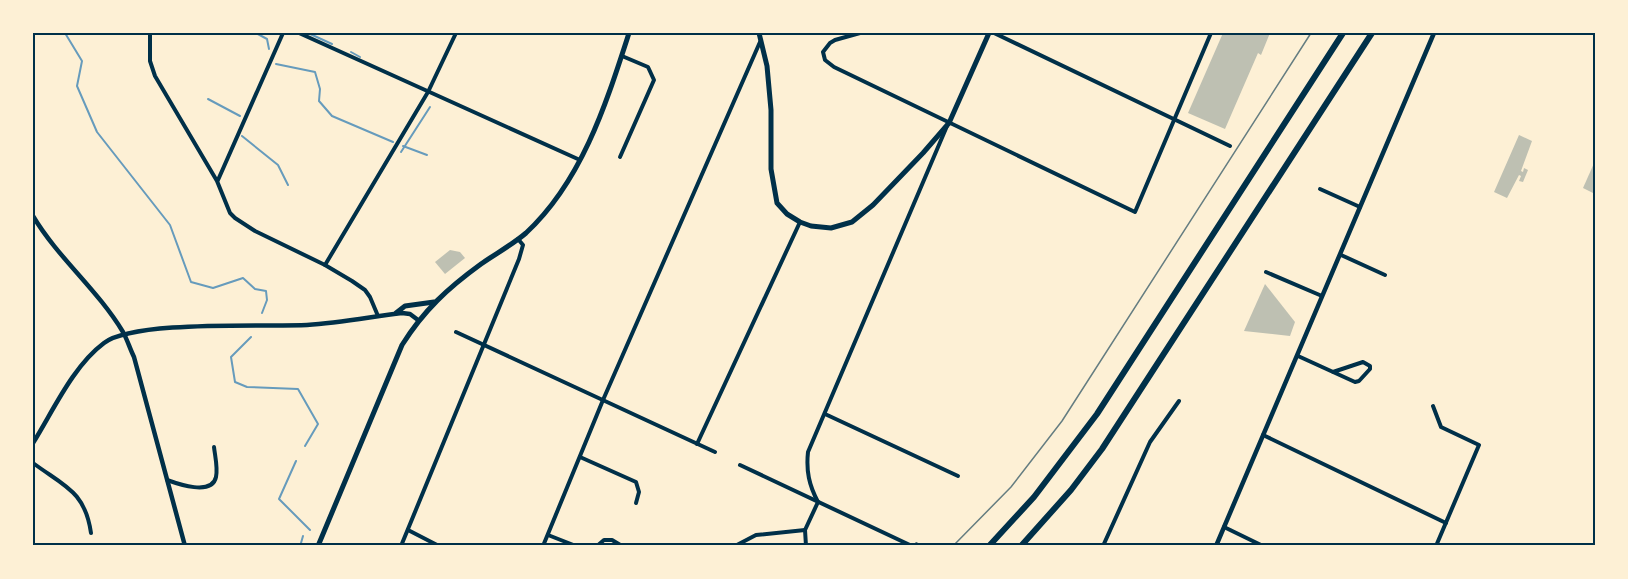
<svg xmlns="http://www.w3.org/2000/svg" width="1628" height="579" viewBox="0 0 1628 579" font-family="Roboto,sans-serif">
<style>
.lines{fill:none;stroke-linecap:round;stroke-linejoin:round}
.stream{stroke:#669bbc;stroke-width:2}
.building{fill:#bec0b2}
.path{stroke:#003049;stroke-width:1.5}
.minor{stroke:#003049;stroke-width:4}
.tertiary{stroke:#003049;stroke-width:4.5}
.secondary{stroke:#003049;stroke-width:5}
.motorway{stroke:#003049;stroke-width:6}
.tram{stroke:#657d81;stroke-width:1.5}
.neatline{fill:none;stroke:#003049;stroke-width:2}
</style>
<rect width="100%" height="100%" fill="#fdf0d5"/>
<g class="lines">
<g class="stream">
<polyline points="65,33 82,61 77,86 97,132 170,225 191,282 213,288 243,278 255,289 266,291 267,300 262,313"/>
<polyline points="256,33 267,39 269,49"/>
<polyline points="308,33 332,44"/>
<polyline points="351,52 360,57"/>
<polyline points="276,64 315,72 320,89 319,101 332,116 393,142"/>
<polyline points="208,99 240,116"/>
<polyline points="242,136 278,165 288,185"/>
<polyline points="403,146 427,155"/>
<polyline points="401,152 430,107"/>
<polyline points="251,337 231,357 235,382 247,387 298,389 318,424 305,446"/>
<polyline points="296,461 279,499 310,530"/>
<polyline points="301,543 303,536"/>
<polyline points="327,545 327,546"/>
</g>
</g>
<g class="building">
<polygon points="1223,33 1270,33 1261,55 1258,53 1225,129 1188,113"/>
<polygon points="1519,135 1532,141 1521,171 1523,172 1524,168 1528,170 1523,182 1519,181 1521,176 1519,175 1507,198 1494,192"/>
<polygon points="1595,161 1595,194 1583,188"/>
<polygon points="450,250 460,252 465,258 445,274 435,262"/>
<polygon points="1265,284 1295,322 1290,336 1244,331"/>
</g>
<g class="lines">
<polyline class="path" points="916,543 924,546"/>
<g class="minor">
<polyline points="150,33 150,61 155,76 217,181 230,213 235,218 255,231 325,265 352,281 365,290 370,297 378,316"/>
<polyline points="299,33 580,160"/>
<polyline points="860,33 835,40 830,43 823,52 825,60 834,67 1135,212 1211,33"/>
<polyline points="994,33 1230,146"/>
<polyline points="620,157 654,80 648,67 622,56"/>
<polyline points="218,180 283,33"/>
<polyline points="1320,189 1360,207"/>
<polyline points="1341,255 1385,275"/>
<polyline points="325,265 428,92 456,33"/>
<polyline points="1266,272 1322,296"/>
<polyline points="456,332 715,452"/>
<polyline points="1298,356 1355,382 1359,381 1370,369 1370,366 1363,362 1333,372"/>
<polyline points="1433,406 1441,427 1479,445 1436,546"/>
<polyline points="825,414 958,476"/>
<polyline points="1263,435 1446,523"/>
<polyline points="697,444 800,222"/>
<polyline points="580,457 636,482 639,492 636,503"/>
<path d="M33,463C64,486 85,491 91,533"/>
<polyline points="740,465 912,546"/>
<path d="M167,480C178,484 212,496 216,477C218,468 215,456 214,447"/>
<path d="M818,502C809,485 806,471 808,452L947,126"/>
<polyline points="1224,527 1263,546"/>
<polyline points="408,530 439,546"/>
<polyline points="548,535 576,546"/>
<polyline points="401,546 519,259 523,245 518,239"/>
<polyline points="543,546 603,400 760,42"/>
<polyline points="597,546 604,540 612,540 622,546"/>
<polyline points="735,546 756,535 805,530"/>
<polyline points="806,546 805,530 818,502"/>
<polyline points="1103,546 1150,442 1179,401"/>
</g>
<g class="tertiary">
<path d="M33,216C58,258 97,289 123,332C127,339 130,349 134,357L185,546"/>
<path d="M33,443C53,411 73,366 104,343C134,320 264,327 307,325C339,323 370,317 402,313L410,314L418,320"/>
<polyline points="1216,546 1434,33"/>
</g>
<g class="secondary">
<polyline points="759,33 767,66 771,110 771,169 777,203 787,214 800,222 811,226 831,228 852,222 873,205 923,153 949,123 989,33"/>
<polyline points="396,313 405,306 434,302"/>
<path d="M318,546L402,345C424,310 448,288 481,264C495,254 512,245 526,233C582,181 606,104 629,33"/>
</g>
<g class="motorway">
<polyline points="989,546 1034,497 1097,414 1343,33"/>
<polyline points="1021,546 1071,490 1102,449 1372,33"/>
</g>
<polyline class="tram" points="953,546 1011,487 1062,421 1311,33"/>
</g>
<rect width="1628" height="579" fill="none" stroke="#fdf0d5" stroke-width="69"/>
<rect x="34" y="34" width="1560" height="510" class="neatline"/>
</svg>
